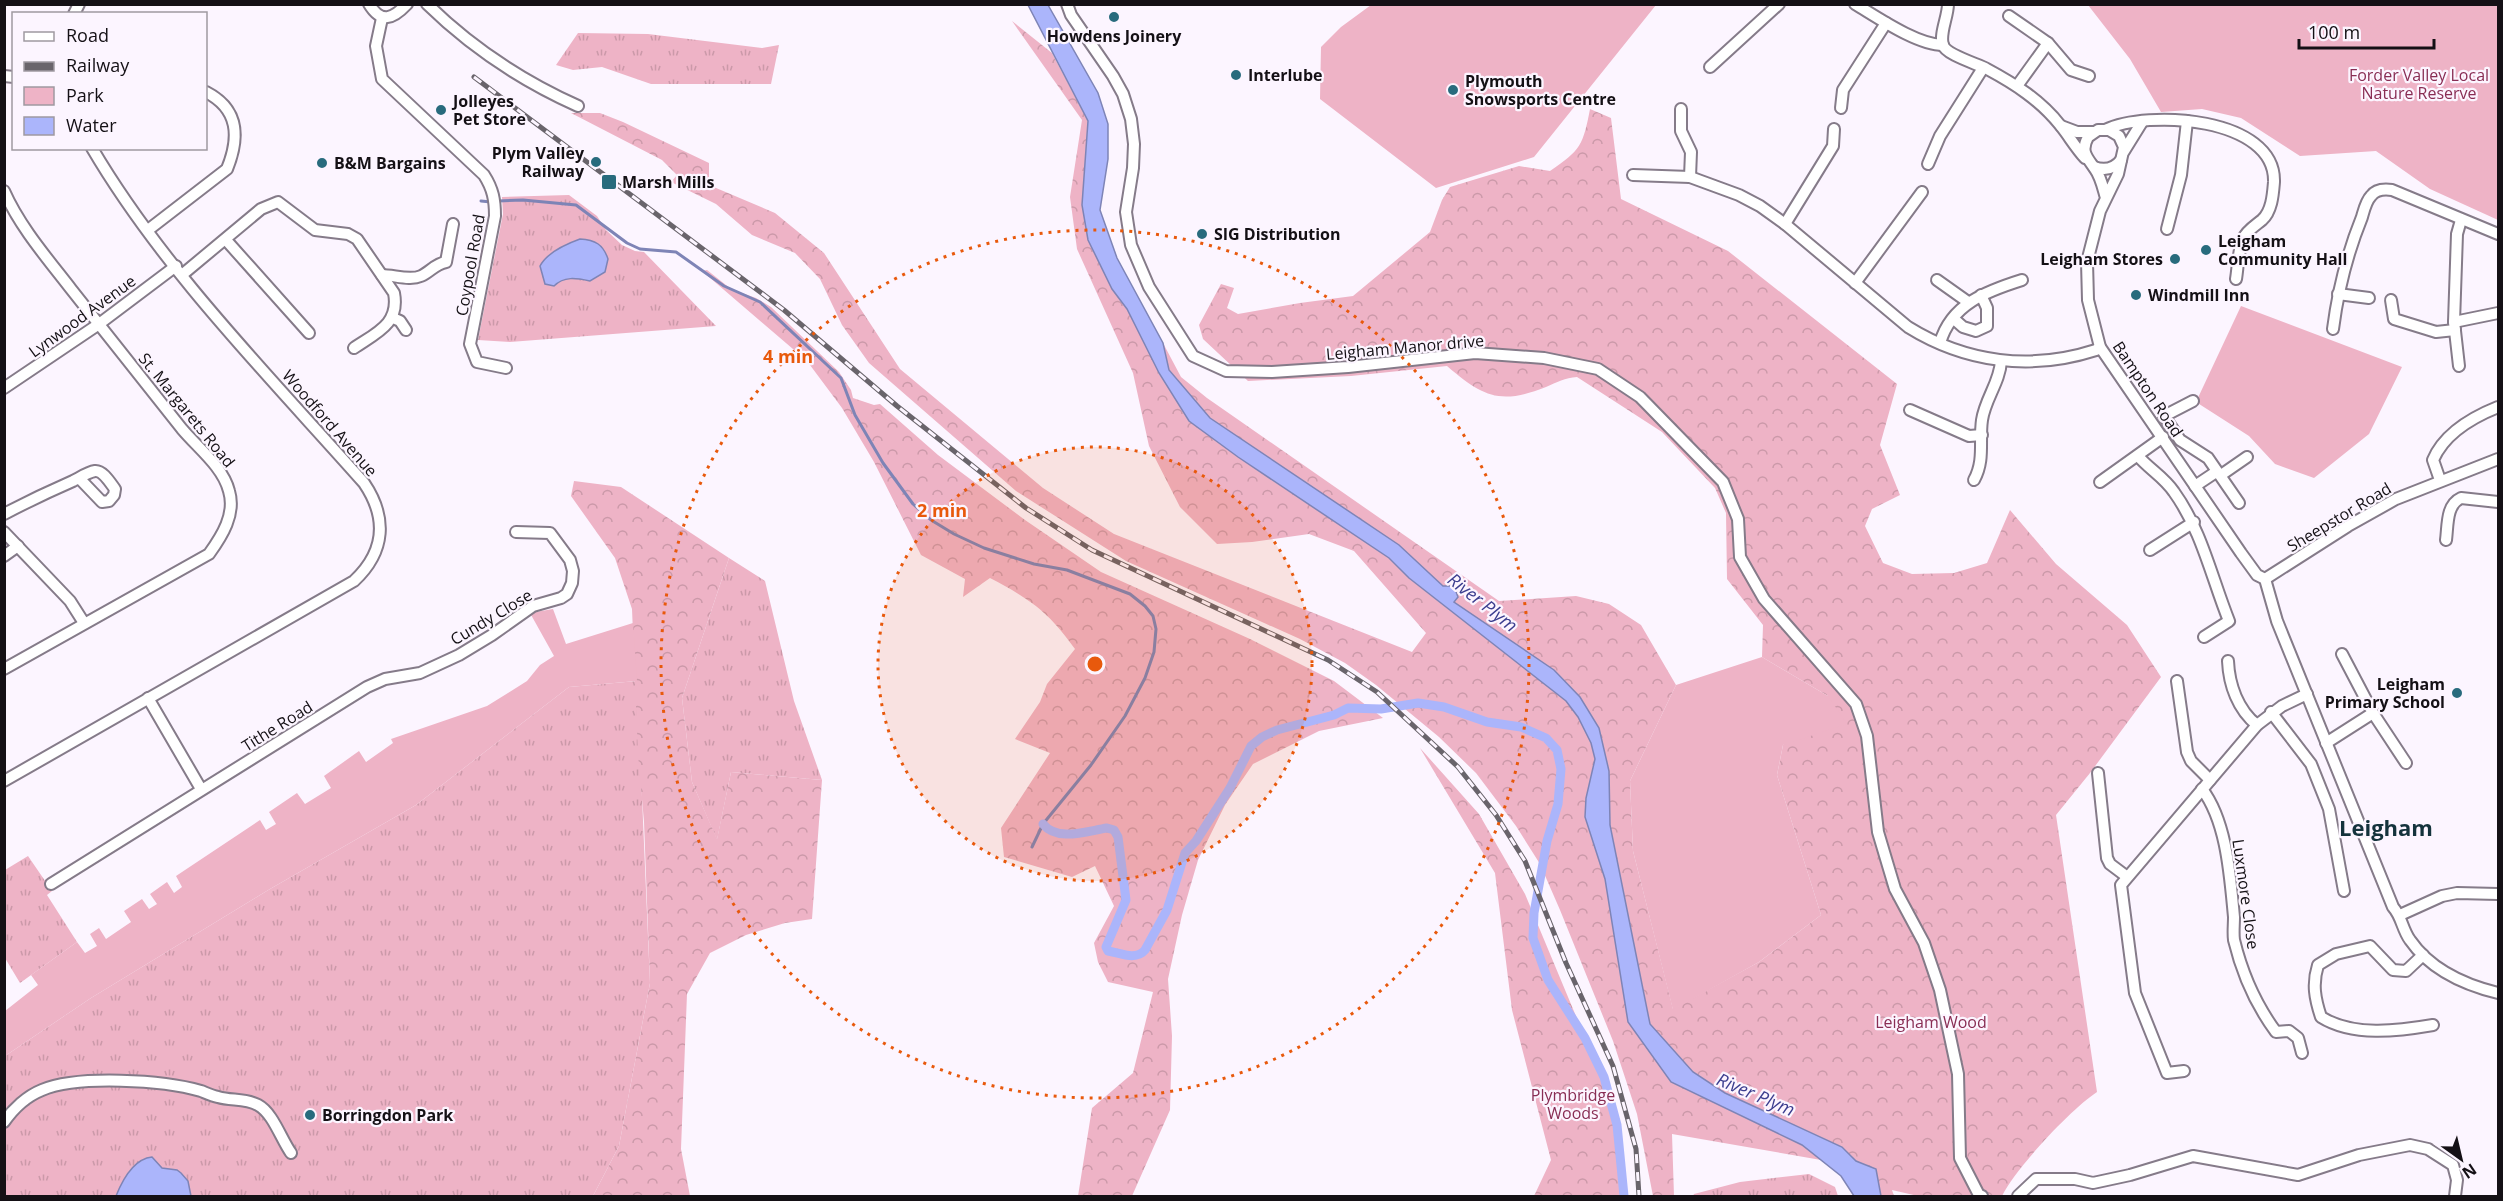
<svg xmlns="http://www.w3.org/2000/svg" width="2503" height="1201" viewBox="0 0 2503 1201" font-family="'Open Sans',sans-serif">
<style>
.grass{fill:url(#grass-tufts)}
.forest{fill:url(#forest-crowns)}
.green{fill:#eeb3c6}
.water{fill:#abb5fb;stroke:#7e84b6;stroke-width:1.5}
.lines{fill:none;stroke-linecap:round;stroke-linejoin:round}
.stream{stroke:#7e84b6;stroke-width:3}
.canal{stroke:#abb5fb;stroke-width:9}
.minor-casing{stroke:#857b89;stroke-width:14}
.minor{stroke:#fff;stroke-width:10}
.rail-casing{stroke:#69646b;stroke-width:5}
.rail{stroke:#fcf5ff;stroke-width:3;stroke-dasharray:9;stroke-linecap:butt}
.ring{fill:none;stroke:#e8590c;stroke-width:3;stroke-dasharray:3 6}
.poi-dot{fill:#286b7d;stroke:#fcf5ff;stroke-width:2}
.labels{text-anchor:middle;dominant-baseline:central;stroke-width:4.5;stroke-linejoin:round;paint-order:stroke}
.poi-label{font-size:16px;font-weight:bold;fill:#141015;stroke:#fcf5ff;text-anchor:start}
.park-label{font-size:16px;fill:#892d54;stroke:#fcf5ff}
.street-label{font-size:16px;fill:#141015;stroke:#fcf5ff}
.water-label{font-size:18px;font-style:italic;fill:#3c3e8f;stroke:#fcf5ff}
.district-label{font-size:22px;font-weight:bold;fill:#14333c;stroke:#fcf5ff}
.centre{fill:#e8590c;stroke:#fcf5ff;stroke-width:3}
.ring-label{font-size:18px;text-anchor:middle;font-weight:bold;fill:#e8590c;stroke:#fcf5ff;stroke-width:4.5;stroke-linejoin:round;paint-order:stroke}
</style>
<defs>
<pattern id="grass-tufts" width="24" height="20" patternUnits="userSpaceOnUse" patternTransform="scale(1.5)"><rect width="24" height="20" fill="#eeb3c6"/><path d="M3 7l-1-3M5 7V3M7 7l1-3M15 17l-1-3M17 17v-4M19 17l1-3" fill="none" stroke="#cb99a9"/></pattern>
<pattern id="forest-crowns" width="20" height="18" patternUnits="userSpaceOnUse" patternTransform="scale(1.5)"><rect width="20" height="18" fill="#eeb3c6"/><path d="M2 6a3 3 0 1 1 6 0M12 15a3 3 0 1 1 6 0" fill="none" stroke="#cb99a9"/></pattern>
</defs>
<rect width="100%" height="100%" fill="#fcf5ff"/>
<g class="grass">
<polygon points="578,33 648,34 762,48 779,45 771,84 651,84 602,67 573,70 556,65"/>
<polygon points="569,195 597,216 606,230 622,245 635,251 644,252 716,326 510,342 478,340 503,214 502,197"/>
<polygon points="729,558 765,581 794,701 822,780 731,772 717,840 692,782 682,698"/>
<polygon points="637,681 650,983 619,1146 593,1196 5,1196 5,1056 91,998 270,889 416,805 569,687"/>
<polygon points="28,856 52,891 47,895 77,942 20,983 5,958 5,870"/>
<polygon points="1809,1174 1835,1187 1838,1196 1693,1196 1694,1194 1740,1182"/>
</g>
<g class="forest">
<polygon points="1012,21 1052,53 1088,121 1082,205 1112,289 1127,309 1159,373 1189,421 1238,457 1389,558 1409,578 1566,701 1578,717 1591,743 1595,759 1586,798 1585,817 1605,879 1628,1022 1672,1082 1802,1145 1821,1160 1672,1134 1674,1196 1653,1196 1637,1114 1613,1041 1560,910 1540,864 1516,826 1476,773 1439,737 1376,685 1345,663 1300,639 1126,561 1016,491 869,363 842,325 820,279 795,253 752,235 716,204 671,182 677,175 662,160 571,113 600,113 623,122 709,163 709,185 775,213 824,253 900,369 1043,488 1114,534 1412,652 1426,633 1354,551 1309,534 1252,542 1217,544 1180,507 1149,446 1133,373 1077,249 1070,197 1082,120"/>
<path d="M1590,109L1611,118L1621,199L1728,251L1897,384L1880,445L1900,495L1872,509L1865,526L1883,563L1912,574L1954,573L1987,563L2010,510L2056,564L2127,625L2161,677L2090,773L2056,815L2097,1092C2071,1109 2015,1169 2002,1196H1918L1892,1190L1894,1196H1881L1875,1169L1856,1161L1842,1147L1725,1093L1693,1072L1650,1024L1610,825L1609,771L1599,728L1580,697L1554,670L1453,602L1443,586L1399,545L1210,418L1169,370L1163,343L1181,377L1207,398L1499,601L1576,596L1609,604L1641,625L1676,685L1630,781L1633,851L1673,1009L1759,962L1821,915L1777,775L1783,745L1828,696L1762,657L1763,625L1727,579L1726,513L1715,488L1662,432L1577,377C1565,378 1557,382 1546,387C1500,405 1483,397 1447,366L1351,376L1248,381L1203,339L1199,325L1221,284L1234,288L1227,308L1238,314L1300,303L1353,296L1430,232L1442,200L1450,187L1519,166L1550,171C1581,150 1583,145 1590,109Z"/>
<path d="M707,270L731,289L756,298L771,307L839,372L851,390L853,398L874,405L880,404L938,455L1025,520L1101,572L1250,639L1334,681L1383,718L1319,731L1253,764L1225,805L1198,860L1182,915L1168,979L1172,1036L1170,1110L1132,1196H1078L1092,1108L1133,1073L1153,992L1108,982L1098,962L1094,943L1114,906L1095,866L1072,877L1004,857L1001,828L1050,753L1015,739L1040,702L1047,684L1075,649C1049,612 1030,599 990,578L963,597L965,579L921,555L874,462L842,408L807,361L702,271Z"/>
<polygon points="574,481 621,487 729,558 682,698 692,782 717,839 731,772 822,780 812,919 785,923 746,935 710,953 687,994 681,1149 690,1196 593,1196 619,1146 650,983 644,822 638,754 632,609 615,558 571,496"/>
<polygon points="1420,748 1479,814 1525,894 1606,1088 1623,1158 1627,1196 1534,1196 1551,1160 1512,1010 1495,873"/>
</g>
<g class="green">
<polygon points="1371,5 1371,4 1656,5 1534,157 1436,188 1320,99 1321,47 1341,27"/>
<polygon points="2088,5 2498,5 2498,220 2430,189 2376,151 2300,156 2241,118 2202,109 2161,112 2130,59"/>
<polygon points="2241,306 2402,367 2369,434 2314,478 2275,464 2249,436 2196,402"/>
<polygon points="553,609 566,644 633,623 637,681 569,687 416,805 270,889 91,998 5,1056 5,1011 38,985 31,975 77,942 85,953 97,946 90,934 99,928 106,939 131,922 124,911 142,899 149,909 157,904 150,894 167,882 174,893 182,887 176,876 260,820 266,830 276,824 269,812 297,793 305,804 331,788 324,776 359,751 366,762 393,743 391,739 487,706 527,681 540,665 554,656 530,613"/>
<polygon points="1762,657 1828,696 1847,724 1783,745 1777,775 1821,915 1759,962 1673,1010 1633,851 1630,781 1676,685"/>
</g>
<g class="water">
<polygon points="1028,5 1048,5 1098,93 1108,124 1108,159 1100,210 1117,258 1163,343 1169,370 1210,418 1399,545 1443,586 1454,586 1458,597 1454,602 1554,670 1580,697 1599,728 1609,771 1610,825 1650,1024 1693,1072 1725,1093 1842,1147 1856,1161 1876,1169 1881,1196 1854,1196 1841,1176 1802,1145 1671,1082 1628,1022 1605,879 1585,817 1586,798 1595,759 1591,743 1578,717 1566,701 1409,578 1389,558 1238,457 1189,421 1159,373 1127,309 1112,289 1088,240 1082,205 1088,121"/>
<path d="M580,239C595,240 603,244 608,259L605,272L590,281C576,278 564,276 554,286L545,284L540,266C547,253 566,244 580,239Z"/>
<path d="M152,1157L162,1168L177,1170L181,1173L188,1181L191,1196H116C122,1181 133,1159 152,1157Z"/>
</g>
<g class="lines">
<g class="stream">
<polyline points="481,201 491,202"/>
<polyline points="498,201 523,200 576,205 627,243 640,249 676,252 724,286 760,302 841,378 855,415 883,463 913,504 931,520 954,534 984,548 1034,564 1067,570 1130,594 1145,606 1153,616 1156,629 1154,652 1145,678 1125,716 1091,765 1043,824 1032,847"/>
</g>
<path class="canal" d="M1043,824C1057,842 1087,831 1107,828L1114,830L1118,837L1126,900L1106,947L1108,951C1120,953 1136,961 1145,950L1167,910L1185,853L1196,841L1230,788L1251,746L1262,737L1277,730L1334,715L1348,708L1381,709L1418,703L1444,707L1487,722L1521,727L1546,738L1557,750L1561,769L1558,804L1547,841L1534,913L1533,938L1548,980L1585,1038L1604,1077L1617,1125L1624,1196"/>
<g class="minor-casing">
<g id="minor">
<path d="M369,4C381,24 393,19 407,4"/>
<path d="M427,4C472,48 522,81 578,106"/>
<polyline points="1067,4 1071,15 1113,76 1123,94 1131,119 1134,144 1133,168 1126,212 1131,245 1149,287 1193,356 1226,371 1272,372 1348,367 1475,353 1544,358 1598,369 1640,397 1723,482 1738,519 1740,557 1764,599 1856,704 1867,736 1878,832 1895,889 1924,943 1940,990 1958,1074 1960,1158 1979,1195 1982,1196"/>
<path d="M1855,4C1877,17 1917,45 1943,45"/>
<path d="M1948,4C1948,17 1939,34 1943,45C1946,55 1978,64 1987,69C2015,84 2040,100 2060,125C2069,136 2075,147 2085,158"/>
<polyline points="74,14 79,4"/>
<polyline points="2009,16 2048,43 2071,70 2089,76"/>
<path d="M382,18L376,46L382,79L484,175C493,189 495,200 495,216L470,344L477,362L506,368"/>
<polyline points="1710,67 1779,4"/>
<polyline points="4,76 14,77"/>
<polyline points="2017,86 2048,43"/>
<polyline points="1841,108 1843,90 1886,23"/>
<polyline points="1681,109 1681,131 1691,152 1690,177"/>
<polyline points="2061,126 2077,132 2094,132"/>
<path d="M2105,130C2147,109 2276,117 2274,182C2273,194 2272,211 2262,220C2256,225 2246,231 2243,239C2238,251 2238,267 2236,279"/>
<polyline points="2124,151 2142,122"/>
<polyline points="1928,164 1940,136 1983,68"/>
<path d="M2094,167C2105,171 2114,169 2121,160"/>
<path d="M1633,175L1690,177L1739,195L1760,206L1785,224L1908,327C1966,363 2031,371 2096,350L2100,347"/>
<path d="M4,191C20,227 47,258 71,289C108,336 145,383 182,429C198,448 223,467 229,491C236,514 222,536 209,554L4,669"/>
<path d="M2106,198C2103,188 2101,177 2095,169C2087,157 2080,152 2088,137L2098,130H2109L2119,136L2124,147L2118,174L2100,211L2087,262L2088,300L2100,347L2241,553L2257,575L2265,579L2277,621L2393,907C2402,917 2402,929 2410,940C2430,969 2465,985 2498,993"/>
<polyline points="1785,224 1833,146 1834,129"/>
<polyline points="2167,229 2181,175 2187,121"/>
<path d="M148,230L227,169C240,137 239,109 206,92"/>
<polyline points="226,240 309,333"/>
<path d="M183,274L261,209L278,202L315,230L348,234L357,239L394,293C400,324 376,333 354,348"/>
<path d="M382,275C394,275 410,281 421,276C430,272 435,264 446,262L453,224"/>
<polyline points="1937,280 1968,302"/>
<polyline points="1855,283 1922,192"/>
<polyline points="2338,294 2369,298"/>
<polyline points="2391,300 2394,319 2436,332 2455,330"/>
<polyline points="393,318 400,321 406,330"/>
<polyline points="1954,319 1963,327 1976,331 1987,326 1987,308 1981,295"/>
<polyline points="2454,322 2498,313"/>
<path d="M2333,329C2338,290 2347,254 2362,217C2364,210 2366,201 2371,196C2376,189 2385,189 2392,190L2498,234"/>
<path d="M1940,343C1951,304 1987,291 2022,280"/>
<polyline points="2459,366 2454,322 2457,234 2461,220"/>
<polyline points="4,388 99,324 176,266"/>
<polyline points="2193,401 2164,416 2180,440 2208,458 2239,503"/>
<polyline points="1910,410 1969,436 1982,435"/>
<path d="M2138,456C2149,469 2164,477 2174,492C2202,531 2211,576 2229,621L2204,637"/>
<polyline points="2221,475 2247,457"/>
<path d="M1974,480C1985,460 1979,441 1982,420C1985,399 2000,382 2001,361"/>
<path d="M2440,480L2433,460C2444,434 2473,417 2498,407"/>
<polyline points="2100,482 2163,437"/>
<polyline points="2195,486 2216,472"/>
<path d="M4,514C27,502 50,491 73,481C79,478 88,472 95,471C103,470 111,484 115,489L114,495L109,501L102,502L79,478"/>
<polyline points="4,532 70,601 84,623"/>
<path d="M2446,540C2448,525 2446,505 2461,498L2498,502"/>
<polyline points="2150,550 2194,522"/>
<polyline points="4,556 18,546"/>
<polyline points="2265,579 2348,526 2396,499 2498,459"/>
<polyline points="2342,654 2373,713 2406,763"/>
<path d="M2228,661C2229,685 2238,710 2257,725"/>
<polyline points="2177,681 2187,752 2191,761 2210,780"/>
<polyline points="148,698 201,789"/>
<polyline points="2271,712 2311,764 2329,809 2344,891"/>
<polyline points="2326,743 2373,713"/>
<polyline points="2098,773 2107,858 2110,864 2126,876"/>
<path d="M4,781L354,581C386,551 387,517 364,483C271,378 163,269 92,148"/>
<path d="M2202,789C2227,822 2230,876 2234,917C2234,925 2233,933 2234,940C2242,973 2256,1005 2276,1032L2289,1031L2298,1038L2302,1053"/>
<polyline points="51,884 367,687 385,679 420,673 459,655 492,635 533,606 561,598 567,594 572,583 573,571 570,560 550,533 516,532"/>
<polyline points="2400,915 2442,896 2457,893 2498,894"/>
<path d="M2423,955L2406,971L2393,970L2370,946L2336,954L2318,965C2312,984 2315,999 2321,1017C2353,1037 2398,1031 2433,1025"/>
<polyline points="2184,1071 2167,1073 2135,993 2121,885 2257,725 2282,706 2307,694"/>
<path d="M4,1122C13,1109 27,1096 42,1090C78,1075 163,1080 201,1091C206,1093 212,1096 218,1097C231,1101 245,1098 258,1105C273,1113 281,1139 291,1153"/>
<polyline points="2018,1196 2036,1179 2075,1179 2093,1183 2130,1175 2193,1156 2298,1175 2359,1155 2410,1145 2428,1149 2453,1165 2457,1180 2455,1196"/>
</g>
</g>
<use href="#minor" class="minor"/>
<g class="rail-casing">
<polyline id="rail" points="474,77 784,310 897,406 1026,508 1092,550 1328,660 1377,692 1458,767 1496,815 1525,861 1566,963 1613,1066 1636,1149 1639,1196"/>
</g>
<use href="#rail" class="rail"/>
</g>
<circle cx="1095" cy="664" r="217" fill="#e8590c" fill-opacity=".12"/>
<g class="ring">
<circle cx="1095" cy="664" r="217"/>
<circle cx="1095" cy="664" r="434"/>
</g>
<g class="poi-dot">
<circle cx="1114" cy="17" r="6"/>
<circle cx="1236" cy="75" r="6"/>
<circle cx="1453" cy="90" r="6"/>
<circle cx="441" cy="110" r="6"/>
<circle cx="596" cy="162" r="6"/>
<circle cx="322" cy="163" r="6"/>
<rect x="601" y="174" width="16" height="16" rx="3"/>
<circle cx="1202" cy="234" r="6"/>
<circle cx="2206" cy="250" r="6"/>
<circle cx="2175" cy="259" r="6"/>
<circle cx="2136" cy="295" r="6"/>
<circle cx="2457" cy="693" r="6"/>
<circle cx="310" cy="1115" r="6"/>
</g>
<g class="labels">
<g class="poi-label">
<text x="1114" y="36" text-anchor="middle">Howdens Joinery</text>
<text x="1248" y="75">Interlube</text>
<text x="1465" y="81">Plymouth<tspan x="1465" dy="18">Snowsports Centre</tspan></text>
<text x="453" y="101">Jolleyes<tspan x="453" dy="18">Pet Store</tspan></text>
<text x="584" y="153" text-anchor="end">Plym Valley<tspan x="584" dy="18">Railway</tspan></text>
<text x="334" y="163">B&amp;M Bargains</text>
<text x="622" y="182">Marsh Mills</text>
<text x="1214" y="234">SIG Distribution</text>
<text x="2218" y="241">Leigham<tspan x="2218" dy="18">Community Hall</tspan></text>
<text x="2163" y="259" text-anchor="end">Leigham Stores</text>
<text x="2148" y="295">Windmill Inn</text>
<text x="2445" y="684" text-anchor="end">Leigham<tspan x="2445" dy="18">Primary School</tspan></text>
<text x="322" y="1115">Borringdon Park</text>
</g>
<g class="park-label">
<text x="2419" y="75">Forder Valley Local<tspan x="2419" dy="18">Nature Reserve</tspan></text>
<text x="1931" y="1022">Leigham Wood</text>
<text x="1573" y="1095">Plymbridge<tspan x="1573" dy="18">Woods</tspan></text>
</g>
<g class="street-label">
<text transform="translate(470 265) rotate(-80)">Coypool Road</text>
<text transform="translate(82 316) rotate(-36)">Lynwood Avenue</text>
<text transform="translate(1405 347) rotate(-5)">Leigham Manor drive</text>
<text transform="translate(2148 389) rotate(56)">Bampton Road</text>
<text transform="translate(187 410) rotate(51)">St. Margarets Road</text>
<text transform="translate(330 423) rotate(49)">Woodford Avenue</text>
<text transform="translate(2339 517) rotate(-31)">Sheepstor Road</text>
<text transform="translate(491 617) rotate(-31)">Cundy Close</text>
<text transform="translate(277 726) rotate(-32)">Tithe Road</text>
<text transform="translate(2246 894) rotate(82)">Luxmore Close</text>
</g>
<g class="water-label">
<text transform="translate(1483 602) rotate(38)">River Plym</text>
<text transform="translate(1756 1094) rotate(23)">River Plym</text>
</g>
<g class="district-label">
<text x="2386" y="827">Leigham</text>
</g>
</g>
<circle cx="1095" cy="664" r="9" class="centre"/>
<g class="ring-label">
<text x="788" y="363">4 min</text>
<text x="942" y="517">2 min</text>
</g>
<rect width="2503" height="1201" fill="none" stroke="#141015" stroke-width="12"/>
<rect x="12" y="12" width="195" height="138" fill="#fcf5ff" stroke="#9f99a1" stroke-width="1.5"/>
<rect x="24" y="32" width="30" height="9" fill="#ffffff" stroke="#9f99a1" stroke-width="1.5"/>
<text x="66" y="42" font-size="18" fill="#141015">Road</text>
<rect x="24" y="62" width="30" height="9" fill="#69646b" stroke="#9f99a1" stroke-width="1.5"/>
<text x="66" y="72" font-size="18" fill="#141015">Railway</text>
<rect x="24" y="87" width="30" height="18" fill="#eeb3c6" stroke="#9f99a1" stroke-width="1.5"/>
<text x="66" y="102" font-size="18" fill="#141015">Park</text>
<rect x="24" y="117" width="30" height="18" fill="#abb5fb" stroke="#9f99a1" stroke-width="1.5"/>
<text x="66" y="132" font-size="18" fill="#141015">Water</text>
<g transform="translate(2461 1159) rotate(146)" stroke="#fcf5ff" stroke-width="4.5" paint-order="stroke">
<path d="M0-4.5L10 22L0 15L-10 22Z" fill="#141015"/>
<text y="-9" font-size="16" font-weight="bold" text-anchor="middle" fill="#141015">N</text>
</g>
<path d="M2299 39v9h135v-9" fill="none" stroke="#141015" stroke-width="3"/>
<text x="2308" y="39" font-size="18" fill="#141015" stroke="#fcf5ff" stroke-width="4.5" paint-order="stroke">100 m</text>
</svg>
